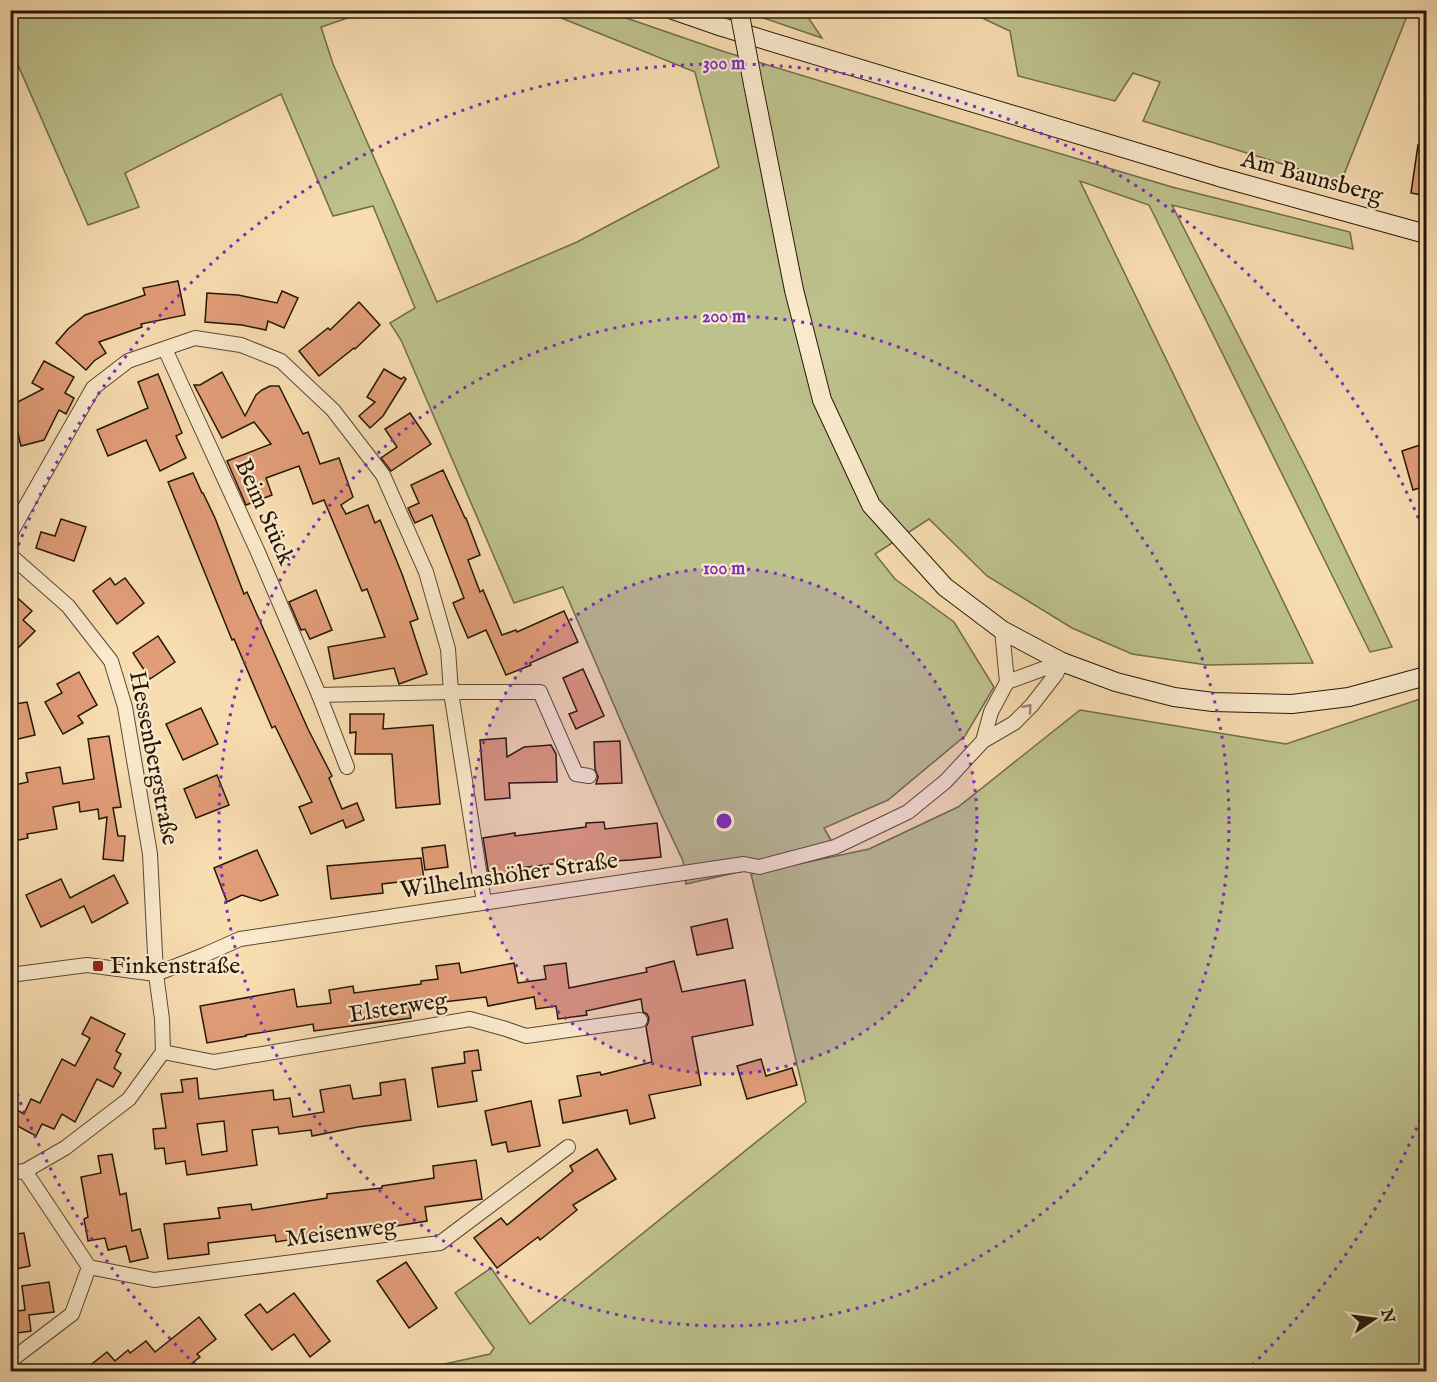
<svg xmlns="http://www.w3.org/2000/svg" width="1437" height="1382" viewBox="0 0 1437 1382" font-family="'IM FELL English',serif">
<style>
.green{fill:#bdc18c;stroke:#706c4a;stroke-width:1.5}
.building{fill:#e19d78;stroke:#241707;stroke-width:1.5;fill-rule:evenodd}
.lines{fill:none;stroke-linecap:round;stroke-linejoin:round}
.street-casing{stroke:#594832;stroke-width:16}
.secondary-casing{stroke:#241707;stroke-width:20}
.street{stroke:#fae9cc;stroke-width:14}
.secondary{stroke:#fae9cc;stroke-width:18}
.secondary-bridge-casing{stroke:#241707;stroke-width:20;stroke-linecap:butt}
.secondary-bridge{stroke:#fae9cc;stroke-width:18}
.oneway{stroke:#9a8a73}
.ring{fill:none;stroke:#7b2cbf;stroke-width:3;stroke-dasharray:3 6}
.poi-dot{fill:#8f2418;stroke:#fae9cc;stroke-width:2}
.labels{text-anchor:middle;dominant-baseline:central;stroke-width:4.5;stroke-linejoin:round;paint-order:stroke}
.street-label{font-size:24px;fill:#241707;stroke:#fae9cc}
.poi-label{font-size:24px;fill:#241707;stroke:#fae9cc;text-anchor:start}
.centre{fill:#7b2cbf;stroke:#fae9cc;stroke-width:3}
.ring-label{font-size:18px;text-anchor:middle;font-weight:bold;fill:#7b2cbf;stroke:#fae9cc;stroke-width:4.5;stroke-linejoin:round;paint-order:stroke}
</style>
<rect width="100%" height="100%" fill="#f8ddb1"/>
<filter id="stains"><feTurbulence type="fractalNoise" baseFrequency=".00333" numOctaves="4"/><feColorMatrix values="0 0 0 0 .2 0 0 0 0 .09 0 0 0 0 .02 0 0 0 .5 -.17"/></filter>
<radialGradient id="worn" r=".72"><stop offset=".6" stop-color="#630" stop-opacity="0"/><stop offset="1" stop-color="#630" stop-opacity=".3"/></radialGradient>
<g class="green">
<polygon points="10,11 368,11 321,27 333,64 437,302 577,242 719,167 695,72 544,11 606,11 722,51 981,130 1172,187 1350,232 1353,249 1172,205 1310,476 1392,647 1370,652 1149,205 1080,181 1313,663 1207,665 1132,654 1072,628 987,576 929,519 875,554 895,579 954,622 994,687 965,736 888,800 824,828 835,847 783,862 686,884 683,861 660,812 563,587 514,603 401,340 390,323 415,308 373,206 333,216 281,94 125,173 139,207 88,225 11,49"/>
<polygon points="743,11 804,11 822,38"/>
<polygon points="976,11 1409,11 1341,182 1143,121 1160,82 1133,73 1115,101 1018,76 1010,31 984,19"/>
<polygon points="1426,697 1426,1371 408,1372 490,1354 494,1348 455,1293 491,1268 530,1324 806,1102 751,874 869,849 958,807 1080,710 1286,744"/>
</g>
<g class="building">
<polygon points="1418,145 1426,145 1426,196 1411,193"/>
<polygon points="178,281 185,315 141,324 142,327 99,342 106,353 94,361 86,370 56,343 68,329 85,315 145,295 143,288"/>
<polygon points="282,291 298,298 284,328 268,321 266,330 242,325 205,322 207,293 238,295 277,303"/>
<polygon points="359,302 380,325 355,349 354,348 319,376 299,351 328,328 330,330"/>
<polygon points="44,361 74,377 65,393 74,398 66,414 59,410 44,440 21,446 16,425 10,417 10,406 43,389 32,383"/>
<polygon points="384,369 401,379 404,377 406,379 383,416 370,428 359,416 375,402 367,397"/>
<polygon points="222,372 245,416 256,395 262,390 270,386 279,386 303,434 308,432 320,464 339,458 353,497 341,505 346,514 368,505 375,523 380,520 402,574 418,619 410,622 427,674 399,684 394,668 334,679 328,647 385,637 367,589 362,591 324,500 313,504 299,466 266,478 272,495 246,505 227,461 271,444 254,422 222,438 194,385 200,385"/>
<polygon points="158,374 182,433 176,436 186,458 160,471 146,440 108,456 97,430 148,408 138,382"/>
<polygon points="410,413 431,444 391,471 381,458 397,447 385,429"/>
<polygon points="1423,444 1426,455 1426,486 1413,490 1402,451"/>
<polygon points="443,470 465,518 466,518 480,555 468,560 480,592 483,590 502,635 516,630 517,632 564,611 578,642 530,663 531,665 506,675 486,630 468,638 453,603 464,598 432,515 415,523 408,508 419,503 411,485"/>
<polygon points="193,473 202,493 203,493 215,518 244,594 247,592 308,729 332,776 329,778 342,809 357,803 364,820 346,828 343,820 311,834 299,807 312,802 275,726 272,728 234,639 232,640 168,482"/>
<polygon points="61,519 86,527 74,561 36,548 41,532 55,536"/>
<polygon points="110,578 115,585 125,578 144,603 117,624 93,591"/>
<polygon points="316,590 332,630 310,639 305,629 301,630 289,602"/>
<polygon points="10,591 32,611 23,620 35,631 10,656"/>
<polygon points="158,636 175,662 150,679 133,653"/>
<polygon points="583,669 604,716 576,729 569,714 577,711 563,678"/>
<polygon points="79,672 97,705 78,716 83,723 63,734 45,702 62,693 57,684"/>
<polygon points="27,702 35,735 10,741 10,705"/>
<polygon points="201,708 218,744 183,760 166,724"/>
<polygon points="350,714 384,714 383,729 433,725 440,804 396,808 392,754 355,754 356,732 350,733"/>
<polygon points="109,736 121,807 113,808 118,836 125,836 123,861 103,859 107,817 99,819 98,809 80,812 79,802 53,807 57,829 27,834 28,838 10,842 10,786 28,782 26,773 60,767 63,784 94,779 88,739"/>
<polygon points="506,738 507,757 524,747 551,745 556,754 557,782 509,783 510,798 485,800 480,740"/>
<polygon points="620,741 622,783 596,784 598,777 595,769 594,742"/>
<polygon points="217,775 229,805 196,818 184,789"/>
<polygon points="604,822 605,829 657,823 661,857 631,860 577,863 577,861 520,868 520,872 489,876 483,838 515,833 515,836 586,827 586,823"/>
<polygon points="445,845 448,867 425,870 422,848"/>
<polygon points="257,850 278,895 261,901 242,895 227,902 214,868"/>
<polygon points="421,858 424,879 382,884 383,893 331,899 327,866"/>
<polygon points="114,875 128,903 92,923 84,906 41,927 26,895 61,879 70,898"/>
<polygon points="727,919 733,948 697,955 691,927"/>
<polygon points="674,961 682,992 745,980 753,1025 692,1037 701,1085 649,1095 655,1118 630,1124 627,1110 563,1123 559,1100 581,1096 577,1076 600,1072 601,1075 652,1062 646,1027 648,1023 649,1018 647,1014 643,1012 641,999 586,1011 587,1015 558,1019 556,1006 536,1009 534,997 488,1006 486,997 409,1006 411,1018 314,1031 313,1024 246,1035 246,1036 207,1043 200,1006 294,989 297,1007 331,1003 329,990 353,986 354,993 421,984 421,981 438,979 436,966 459,963 461,973 514,963 518,983 546,979 544,966 566,963 569,988 647,972 646,968"/>
<polygon points="91,1017 125,1034 116,1051 121,1054 114,1068 121,1073 113,1087 97,1079 75,1122 62,1114 54,1129 42,1124 36,1136 10,1122 17,1110 24,1114 31,1099 40,1103 62,1059 75,1066 90,1038 82,1034"/>
<polygon points="478,1050 481,1070 472,1071 477,1101 438,1107 432,1068 465,1063 464,1052"/>
<polygon points="761,1059 766,1076 792,1068 797,1085 747,1099 737,1066"/>
<path d="M197,1078L199,1099L273,1090L274,1100L290,1098L293,1117L324,1112L320,1090L350,1085L353,1099L381,1095L380,1083L405,1079L411,1120L358,1127L312,1136L311,1130L279,1134L278,1127L252,1130L257,1165L187,1175L185,1161L166,1164L164,1148L155,1149L153,1129L166,1128L161,1094L183,1092L181,1080ZM224,1121L227,1151L202,1155L197,1124Z"/>
<polygon points="531,1101 540,1146 508,1152 506,1142 492,1145 485,1111"/>
<polygon points="597,1149 616,1179 573,1205 577,1210 540,1240 538,1237 497,1268 474,1238 501,1218 507,1225 573,1171 570,1166"/>
<polygon points="112,1154 120,1195 126,1193 132,1231 140,1229 148,1258 130,1262 126,1246 108,1250 105,1238 88,1241 84,1219 88,1217 81,1177 101,1173 98,1156"/>
<polygon points="476,1160 482,1199 425,1207 427,1221 370,1230 331,1235 331,1233 276,1242 275,1235 208,1243 209,1254 168,1259 164,1224 220,1218 218,1208 251,1204 252,1210 327,1198 327,1194 382,1188 382,1186 434,1178 433,1166"/>
<polygon points="24,1233 30,1266 16,1269 10,1235"/>
<polygon points="406,1262 437,1308 409,1328 377,1281"/>
<polygon points="49,1282 54,1312 29,1315 31,1331 10,1334 10,1312 25,1310 22,1286"/>
<polygon points="294,1293 330,1341 310,1357 294,1334 272,1350 245,1315 260,1304 267,1313"/>
<polygon points="199,1317 216,1339 197,1354 200,1357 182,1371 83,1371 107,1352 115,1361 128,1350 130,1353 146,1341 155,1352"/>
</g>
<g class="lines">
<g class="street-casing">
<g id="street">
<polyline points="165,349 257,550 319,695 451,692 540,692 576,774 589,776"/>
<polyline points="10,534 93,388 128,361 195,338 241,345 281,361 333,410 383,475 426,572 448,649 451,692 484,902"/>
<polyline points="10,555 68,606 111,661 125,707 150,854 156,974 162,1019 163,1052 129,1099 65,1148 25,1171 10,1173"/>
<polyline points="1002,630 1007,682"/>
<polyline points="319,695 347,767"/>
<polyline points="983,741 991,712 1007,682 1062,662"/>
<polyline points="10,975 87,965 156,974 204,955 240,939 744,864 759,867 835,847 908,812 946,781 983,741 1014,723 1032,705 1056,674 1062,662"/>
<polyline points="163,1052 214,1062 470,1019 506,1029 526,1036 640,1020"/>
<polyline points="89,1267 154,1280 440,1243 568,1147"/>
<polyline points="10,1361 72,1314 89,1267 25,1171"/>
</g>
</g>
<g class="secondary-casing">
<g id="secondary">
<polyline points="673,10 722,27 1219,177 1426,234"/>
<polyline points="753,84 794,290 822,400 871,505 945,587 1002,630 1062,662 1116,682 1174,697 1213,702 1292,704 1349,697 1426,676"/>
</g>
</g>
<use href="#street" class="street"/>
<use href="#secondary" class="secondary"/>
<g class="secondary-bridge-casing">
<polyline id="secondary-bridge" points="739,10 753,84"/>
</g>
<use href="#secondary-bridge" class="secondary-bridge"/>
</g>
<defs><path id="oneway-chevron" d="M-2-3.5L2.5 0L-2 3.5" fill="none" stroke-width="1.6" stroke-linecap="round" stroke-linejoin="round" transform="scale(1.5)"/></defs>
<use class="oneway" href="#oneway-chevron" transform="translate(1028 708) rotate(-48)"/>
<circle cx="724" cy="821" r="253" fill="#7b2cbf" fill-opacity=".12"/>
<g class="ring">
<circle cx="724" cy="821" r="253"/>
<circle cx="724" cy="821" r="505"/>
<path d="M1424 1111A758 758 0 0 1 1246 1371M202 1371A758 758 0 0 1 12 1080M12 562A758 758 0 0 1 1424 531"/>
</g>
<rect class="poi-dot" x="92" y="960" width="12" height="12" rx="3"/>
<g class="labels">
<g class="street-label">
<text transform="translate(1312 178) rotate(15)">Am Baunsberg</text>
<text transform="translate(264 512) rotate(66)">Beim Stück</text>
<text transform="translate(153 758) rotate(79)">Hessenbergstraße</text>
<text transform="translate(509 876) rotate(-8)">Wilhelmshöher Straße</text>
<text transform="translate(398 1008) rotate(-9)">Elsterweg</text>
<text transform="translate(341 1233) rotate(-7)">Meisenweg</text>
</g>
<g class="poi-label">
<text x="110" y="966">Finkenstraße</text>
</g>
</g>
<circle cx="724" cy="821" r="9" class="centre"/>
<g class="ring-label">
<text x="724" y="69">300 m</text>
<text x="724" y="322">200 m</text>
<text x="724" y="574">100 m</text>
</g>
<rect width="1437" height="1382" fill="none" stroke="#f8ddb1" stroke-width="36"/>
<rect x="12" y="12" width="1413" height="1358" fill="none" stroke="#241707" stroke-width="3"/>
<rect x="18" y="18" width="1401" height="1346" fill="none" stroke="#241707" stroke-width="1.5"/>
<g transform="translate(1374 1319) rotate(77)" stroke="#fae9cc" stroke-width="4.5" paint-order="stroke">
<path d="M0-4.5L10 22L0 15L-10 22Z" fill="#241707"/>
<text y="-9" font-size="16" font-weight="bold" text-anchor="middle" fill="#241707">N</text>
</g>
<rect width="100%" height="100%" filter="url(#stains)"/>
<rect width="100%" height="100%" fill="url(#worn)"/>
</svg>
